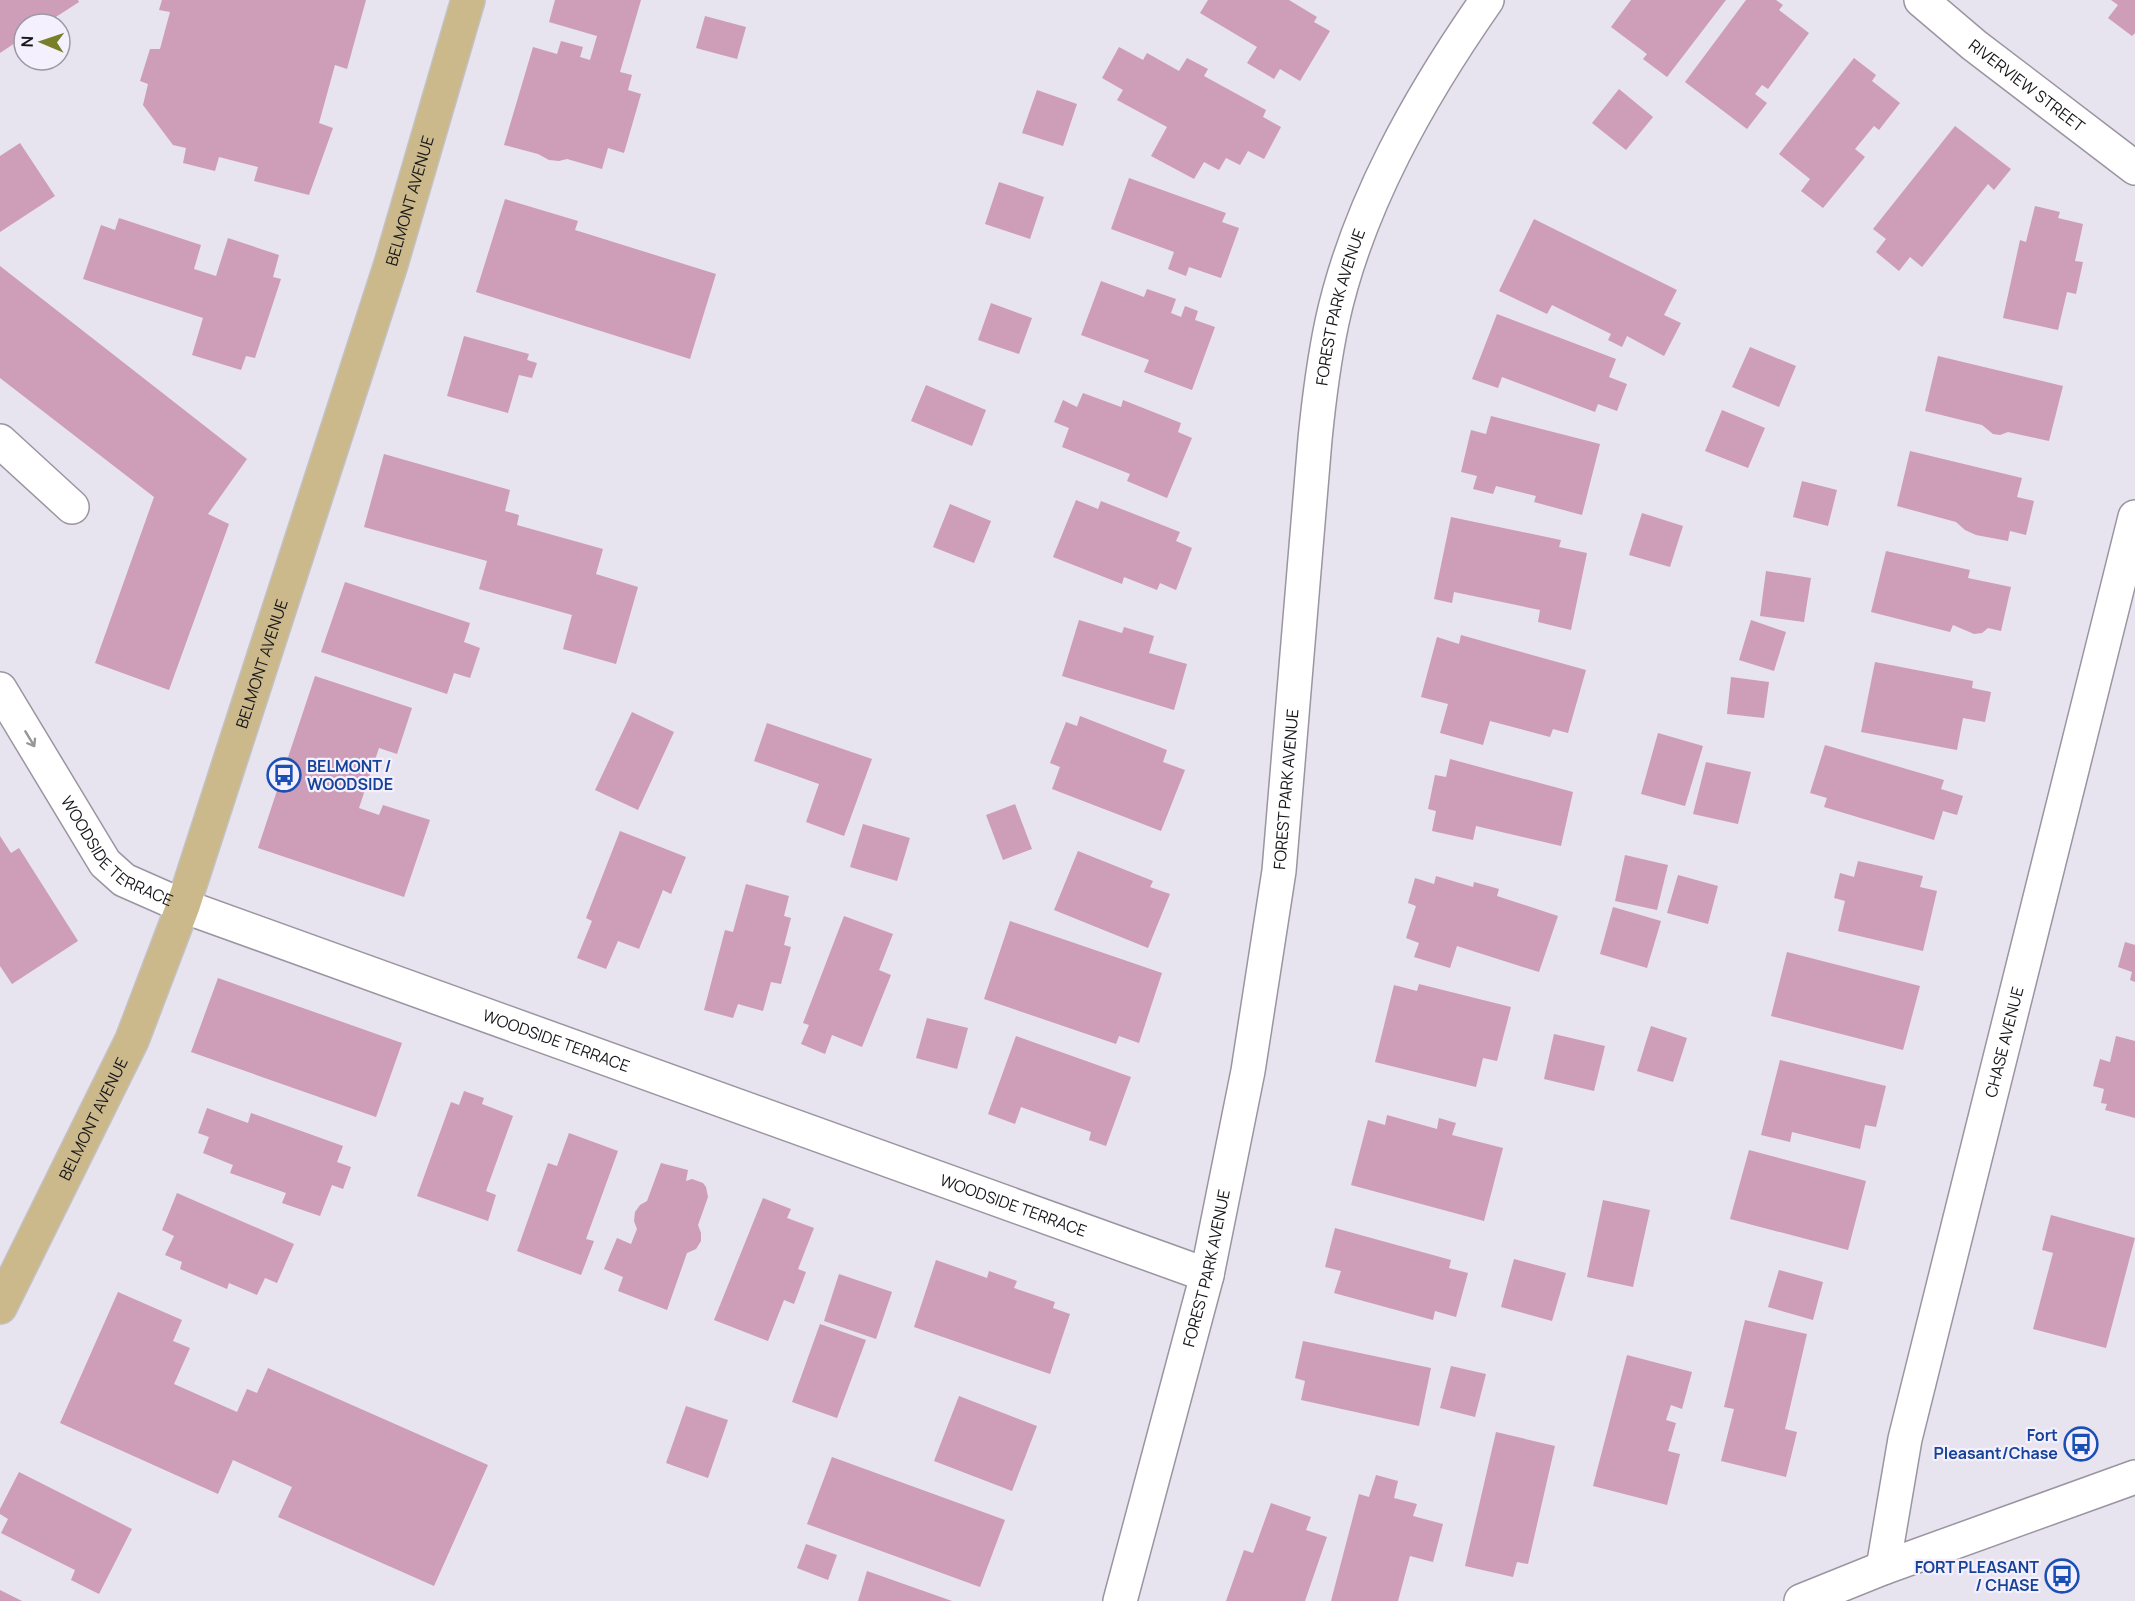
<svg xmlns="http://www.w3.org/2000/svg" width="2135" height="1601" viewBox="0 0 2135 1601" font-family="Manrope,sans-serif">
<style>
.building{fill:#ce9db7}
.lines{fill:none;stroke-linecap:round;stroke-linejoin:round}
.minor-casing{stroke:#9a95a1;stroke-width:36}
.tertiary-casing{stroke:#9a95a1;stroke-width:36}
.primary-casing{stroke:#c3c2c3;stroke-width:36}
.minor{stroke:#fff;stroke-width:33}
.tertiary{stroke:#fff;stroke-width:33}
.primary{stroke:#cbb98c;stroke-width:33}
.oneway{stroke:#979698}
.labels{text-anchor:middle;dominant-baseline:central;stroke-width:4.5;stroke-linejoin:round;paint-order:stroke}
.street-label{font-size:16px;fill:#18161a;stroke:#f5f0fd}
.transit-label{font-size:16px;font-weight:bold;fill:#164399;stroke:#f5f0fd;text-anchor:end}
</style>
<rect width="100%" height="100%" fill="#e7e3ef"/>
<g class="building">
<polygon points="0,0 78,0 79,2 45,24 24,24 24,51 18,41 0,53"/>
<polygon points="162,0 366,0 347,69 335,65 319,123 333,128 309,195 254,181 258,167 219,157 215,171 183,163 186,148 173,145 143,105 148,84 140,81 150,49 160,49 170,12 159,10"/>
<polygon points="555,0 641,0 620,72 632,75 628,90 641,94 624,153 608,148 602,169 567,159 559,161 549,160 538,154 504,145 533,47 557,54 561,41 583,47 580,57 590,60 597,36 549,22"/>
<polygon points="1208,0 1289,0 1317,17 1314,22 1330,31 1300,81 1280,69 1274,79 1247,63 1257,47 1200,13"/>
<polygon points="1631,0 1726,0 1667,77 1643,59 1647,54 1611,27"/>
<polygon points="1746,0 1776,0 1783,5 1779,10 1809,33 1768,89 1762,85 1755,94 1767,103 1747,129 1685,82"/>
<polygon points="2111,0 2135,0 2135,33 2132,36 2108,18 2118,5"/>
<polygon points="705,16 746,27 737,59 696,48"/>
<polygon points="1119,47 1143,60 1147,53 1179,71 1187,58 1208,69 1204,76 1266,110 1263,117 1281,127 1264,159 1248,151 1240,165 1226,158 1219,170 1204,162 1194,179 1151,156 1167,127 1117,100 1123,90 1102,78"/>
<polygon points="1854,58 1876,75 1872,81 1900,103 1879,130 1874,126 1855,149 1865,157 1823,208 1801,191 1810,179 1779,154"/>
<polygon points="1619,89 1653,117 1626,150 1592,123"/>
<polygon points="1037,90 1077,104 1063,146 1022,133"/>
<polygon points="1955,126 2011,169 1994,190 1988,184 1922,267 1910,257 1899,271 1876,252 1886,239 1873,229"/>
<polygon points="20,143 55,196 0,232 0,156"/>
<polygon points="1129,178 1226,213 1222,222 1239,228 1221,278 1189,267 1186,276 1168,269 1174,252 1111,229"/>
<polygon points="999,182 1044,197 1030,239 985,224"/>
<polygon points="505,199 578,221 575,230 716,274 690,359 476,292"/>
<polygon points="2035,206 2060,212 2058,218 2083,224 2075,261 2083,262 2076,294 2067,292 2058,330 2003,318 2020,240 2026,242"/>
<polygon points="119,218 201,245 194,269 216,276 228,238 279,255 273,277 281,279 255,358 246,356 241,370 192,355 203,318 83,279 101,225 115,230"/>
<polygon points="1534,219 1677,290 1664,315 1681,323 1664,356 1627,336 1622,347 1608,340 1611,334 1552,305 1547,314 1499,291"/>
<polygon points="0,266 247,459 208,514 229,524 169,690 95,663 154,497 0,378"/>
<polygon points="1101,281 1144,297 1147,289 1176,299 1171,313 1181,317 1185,306 1198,311 1195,320 1215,327 1192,390 1144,372 1149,360 1081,335"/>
<polygon points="991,303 1032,318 1019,354 978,340"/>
<polygon points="1497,314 1616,359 1609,377 1627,384 1617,411 1598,404 1595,412 1502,377 1498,388 1472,379"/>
<polygon points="464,336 529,354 527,360 537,363 532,378 519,375 508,413 447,396"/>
<polygon points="1750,347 1796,366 1779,407 1732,387"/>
<polygon points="1938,356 2063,386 2049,441 2008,432 2000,435 1993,434 1982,425 1925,411"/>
<polygon points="926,385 986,410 972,446 911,421"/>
<polygon points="1083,393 1121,407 1123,400 1181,423 1178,432 1192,438 1167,498 1127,481 1130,474 1062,447 1069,428 1054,422 1063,400 1077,407"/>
<polygon points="1722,410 1765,428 1748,468 1705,451"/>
<polygon points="1491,416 1600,444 1582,515 1534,502 1536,496 1496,486 1493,494 1473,489 1477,476 1461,472 1471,430 1486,434"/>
<polygon points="1910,451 2022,478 2017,497 2034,501 2026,535 2010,531 2008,541 1976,535 1965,530 1956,522 1897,506"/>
<polygon points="384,454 510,490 505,511 519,515 517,525 603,549 596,574 638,587 616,664 563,649 572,615 479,589 487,561 364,527"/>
<polygon points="1802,481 1837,490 1828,526 1793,517"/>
<polygon points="1076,500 1098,509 1101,501 1180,532 1176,541 1192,548 1176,590 1160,583 1157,590 1124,577 1122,584 1053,557"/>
<polygon points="950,504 991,521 974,563 933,547"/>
<polygon points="1642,513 1683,526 1670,567 1629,555"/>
<polygon points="1451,517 1561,540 1559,547 1587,553 1571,630 1538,622 1540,610 1454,592 1452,603 1434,599"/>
<polygon points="1886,551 1970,570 1968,578 2011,587 2001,631 1988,628 1982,633 1974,634 1953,625 1950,632 1871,612"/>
<polygon points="1766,571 1811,578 1804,622 1760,616"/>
<polygon points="345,582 470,623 464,642 480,648 470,678 454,673 447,694 321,652"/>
<polygon points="1079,620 1122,633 1124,627 1154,636 1149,653 1187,664 1174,710 1062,676"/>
<polygon points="1751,620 1786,632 1774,671 1739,660"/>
<polygon points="1461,635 1586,670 1568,733 1553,729 1550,737 1490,721 1483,745 1440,733 1448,704 1421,697 1437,637 1459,644"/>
<polygon points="1875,662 1973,681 1972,688 1991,692 1985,722 1963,718 1957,750 1861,732"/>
<polygon points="315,676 412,708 397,754 379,748 359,808 379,815 383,805 430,820 404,897 258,848"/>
<polygon points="1731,677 1769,682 1764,718 1727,714"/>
<polygon points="632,712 674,732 638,810 595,790"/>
<polygon points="1080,716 1167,750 1163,762 1185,770 1161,831 1052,789 1060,767 1050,763 1066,722 1077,726"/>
<polygon points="767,723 872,759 844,836 806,822 819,784 754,761"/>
<polygon points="1658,733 1703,746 1685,806 1641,794"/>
<polygon points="1825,745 1944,780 1941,789 1963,796 1957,815 1943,811 1934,840 1824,807 1827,798 1810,793"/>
<polygon points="1450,759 1573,792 1561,846 1476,826 1473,840 1432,831 1436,811 1428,809 1435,775 1446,777"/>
<polygon points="1706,762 1751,772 1738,824 1693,814"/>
<polygon points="1015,804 1032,849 1003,860 986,815"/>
<polygon points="863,824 910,838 897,881 850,867"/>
<polygon points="620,831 686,857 671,894 663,890 639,949 618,941 606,969 577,958 592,921 586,918"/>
<polygon points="0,836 11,853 19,848 78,941 12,984 0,966"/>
<polygon points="1078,851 1153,881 1150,887 1170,894 1148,948 1054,910"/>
<polygon points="1625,855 1668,865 1657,910 1615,901"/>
<polygon points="1858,861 1923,876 1920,887 1937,891 1923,951 1838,931 1845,901 1834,898 1840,873 1854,877"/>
<polygon points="1678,875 1718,886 1708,924 1667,913"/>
<polygon points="1436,876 1473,887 1474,882 1499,889 1497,896 1558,916 1539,972 1457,946 1450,968 1414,957 1419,943 1406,938 1416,906 1408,903 1415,878 1434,884"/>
<polygon points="746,884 789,896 784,916 791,918 784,945 791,947 781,984 771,982 763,1011 738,1004 733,1018 704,1010 725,930 733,932"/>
<polygon points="1613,907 1661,921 1647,968 1600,954"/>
<polygon points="844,916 893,934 879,970 891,975 862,1047 832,1035 825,1054 801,1044 809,1025 803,1023"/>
<polygon points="1010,921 1162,973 1139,1043 1119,1036 1116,1044 984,999"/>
<polygon points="2125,942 2135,945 2135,982 2130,980 2132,972 2118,967"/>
<polygon points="1787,952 1920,986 1903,1050 1771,1016"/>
<polygon points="218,978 402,1043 376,1117 191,1052"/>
<polygon points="1419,984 1511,1007 1497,1061 1483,1058 1476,1087 1375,1062 1394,985 1417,991"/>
<polygon points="927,1018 968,1028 957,1069 916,1058"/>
<polygon points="1651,1026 1687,1038 1673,1082 1637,1071"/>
<polygon points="1554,1034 1605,1046 1594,1091 1544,1079"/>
<polygon points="1016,1036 1131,1077 1106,1146 1089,1140 1091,1132 1021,1107 1015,1124 988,1114"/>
<polygon points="2116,1036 2135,1041 2135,1118 2105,1110 2107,1104 2101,1103 2104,1089 2093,1086 2100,1059 2110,1062"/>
<polygon points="1780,1060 1886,1086 1876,1127 1865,1125 1860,1149 1792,1132 1790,1142 1761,1135"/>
<polygon points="464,1091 484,1098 482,1104 513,1116 486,1191 496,1195 488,1221 417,1196 451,1102 459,1105"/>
<polygon points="207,1108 248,1123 251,1113 343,1146 337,1162 351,1167 343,1189 332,1185 320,1216 282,1203 286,1193 230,1173 233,1165 203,1153 209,1137 198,1133"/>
<polygon points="1387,1115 1437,1129 1439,1118 1456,1123 1452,1135 1503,1148 1484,1221 1351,1185 1368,1120 1385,1125"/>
<polygon points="569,1133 618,1151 586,1239 594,1241 581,1275 517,1251 548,1163 557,1166"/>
<polygon points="1749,1150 1866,1181 1848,1250 1730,1219"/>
<polygon points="661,1163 688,1170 686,1181 692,1179 703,1183 706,1187 708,1197 698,1225 701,1233 701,1241 696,1249 687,1253 667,1310 618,1291 623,1277 604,1269 617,1238 631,1244 637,1229 634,1221 635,1212 640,1205 647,1201"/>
<polygon points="177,1193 294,1244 277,1283 265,1278 257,1295 229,1283 227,1289 180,1269 182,1262 165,1255 174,1236 162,1230"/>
<polygon points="763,1198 791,1209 787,1218 814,1228 798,1269 806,1272 794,1304 784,1300 768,1341 714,1320"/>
<polygon points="1603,1200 1650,1210 1633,1287 1587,1277"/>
<polygon points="2051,1215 2135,1238 2106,1348 2033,1329 2053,1253 2042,1250"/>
<polygon points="1335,1228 1451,1260 1449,1268 1468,1273 1456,1317 1435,1311 1433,1320 1334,1293 1341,1271 1325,1267"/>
<polygon points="1514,1259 1566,1273 1552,1321 1501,1307"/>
<polygon points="936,1260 987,1278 989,1271 1017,1281 1014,1288 1055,1302 1053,1308 1070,1314 1050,1374 914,1327"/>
<polygon points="1779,1270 1823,1282 1813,1320 1768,1307"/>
<polygon points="839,1274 892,1292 876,1339 824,1321"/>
<polygon points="118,1292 182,1320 173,1341 190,1348 174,1384 237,1412 247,1389 257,1393 268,1368 488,1465 434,1586 278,1517 292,1487 233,1460 218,1494 60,1423"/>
<polygon points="1745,1320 1807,1334 1785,1429 1797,1432 1786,1477 1721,1461 1734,1409 1724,1407"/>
<polygon points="820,1324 866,1340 837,1418 792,1402"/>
<polygon points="1303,1341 1431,1368 1419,1426 1301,1400 1305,1381 1295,1378"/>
<polygon points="1627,1355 1692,1372 1682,1409 1671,1405 1666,1420 1676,1423 1668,1451 1680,1454 1667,1505 1593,1486"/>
<polygon points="1451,1366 1486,1374 1475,1417 1440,1408"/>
<polygon points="959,1396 1037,1426 1012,1491 934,1461"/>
<polygon points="686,1406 728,1420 708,1478 666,1463"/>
<polygon points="1496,1432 1555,1446 1528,1564 1517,1562 1513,1577 1465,1566"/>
<polygon points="832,1457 1005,1520 980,1587 807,1524"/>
<polygon points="19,1472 132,1529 99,1594 71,1580 75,1570 1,1533 8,1519 0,1514 0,1509"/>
<polygon points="1376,1475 1398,1481 1394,1498 1417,1504 1413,1516 1443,1524 1433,1562 1410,1556 1398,1601 1331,1601 1359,1494 1369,1497"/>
<polygon points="1271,1503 1311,1517 1306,1530 1327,1537 1305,1601 1226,1601 1244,1550 1253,1553"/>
<polygon points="806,1544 837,1555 828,1580 797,1568"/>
<polygon points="867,1571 952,1601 858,1601"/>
<polygon points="0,1590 22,1601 0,1601"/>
</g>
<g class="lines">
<g class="minor-casing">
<g id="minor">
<path id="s1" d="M1921,0L1974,45L2135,168"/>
<polyline points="0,441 72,507"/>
<path id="s2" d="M0,689L105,863L124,880L183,906L1207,1275"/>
<path id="s3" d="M1883,1568L1905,1439L2135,517"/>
</g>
</g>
<g class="tertiary-casing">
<g id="tertiary">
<path id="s4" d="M1120,1601L1207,1275L1248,1071L1279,871L1315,439C1319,399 1324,360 1332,322C1357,206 1420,96 1487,0"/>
<polyline points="1801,1601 1883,1568 2135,1477"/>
</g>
</g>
<g class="primary-casing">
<g id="primary">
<path id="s5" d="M0,1307L132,1040L183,906L391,264L468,0"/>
</g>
</g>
<use href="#minor" class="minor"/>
<use href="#tertiary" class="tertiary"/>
<use href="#primary" class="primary"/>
</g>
<defs><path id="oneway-shaft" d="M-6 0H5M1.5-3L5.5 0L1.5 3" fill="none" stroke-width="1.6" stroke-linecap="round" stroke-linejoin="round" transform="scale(1.5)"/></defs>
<use class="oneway" href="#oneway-shaft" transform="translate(30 739) rotate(59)"/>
<defs>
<g id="bus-ring" transform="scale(1.725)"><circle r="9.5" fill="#f5f0fd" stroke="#1a4fb4" stroke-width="1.5"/><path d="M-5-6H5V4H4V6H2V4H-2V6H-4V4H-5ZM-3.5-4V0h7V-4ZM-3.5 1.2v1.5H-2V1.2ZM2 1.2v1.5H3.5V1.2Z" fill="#1a4fb4"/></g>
</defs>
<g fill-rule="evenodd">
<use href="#bus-ring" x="284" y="775"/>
<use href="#bus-ring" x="2081" y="1444"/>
<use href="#bus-ring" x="2062" y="1576"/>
</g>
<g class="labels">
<g class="street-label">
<text stroke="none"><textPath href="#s1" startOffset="136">RIVERVIEW STREET</textPath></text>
<text stroke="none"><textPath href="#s5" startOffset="1182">BELMONT AVENUE</textPath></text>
<text stroke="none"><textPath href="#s4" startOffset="1316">FOREST PARK AVENUE</textPath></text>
<text stroke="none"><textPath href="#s5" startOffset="696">BELMONT AVENUE</textPath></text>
<text stroke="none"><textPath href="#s4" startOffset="830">FOREST PARK AVENUE</textPath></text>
<text stroke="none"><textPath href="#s2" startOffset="204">WOODSIDE TERRACE</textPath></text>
<text stroke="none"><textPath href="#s2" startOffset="690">WOODSIDE TERRACE</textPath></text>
<text stroke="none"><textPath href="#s3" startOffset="540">CHASE AVENUE</textPath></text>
<text stroke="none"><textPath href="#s5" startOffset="210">BELMONT AVENUE</textPath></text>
<text stroke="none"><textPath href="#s2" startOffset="1176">WOODSIDE TERRACE</textPath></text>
<text stroke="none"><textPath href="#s4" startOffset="344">FOREST PARK AVENUE</textPath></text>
</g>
<g class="transit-label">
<text x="307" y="766" text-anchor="start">BELMONT /<tspan x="307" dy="18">WOODSIDE</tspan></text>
<text x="2058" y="1435">Fort<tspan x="2058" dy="18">Pleasant/Chase</tspan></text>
<text x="2039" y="1567">FORT PLEASANT<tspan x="2039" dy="18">/ CHASE</tspan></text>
</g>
</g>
<g transform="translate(42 42) rotate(272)"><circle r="28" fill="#f5f0fd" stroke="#9d99a2" stroke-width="1.5"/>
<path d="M0-4.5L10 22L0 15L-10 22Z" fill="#797e28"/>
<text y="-9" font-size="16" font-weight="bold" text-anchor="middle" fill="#18161a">N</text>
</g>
</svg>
